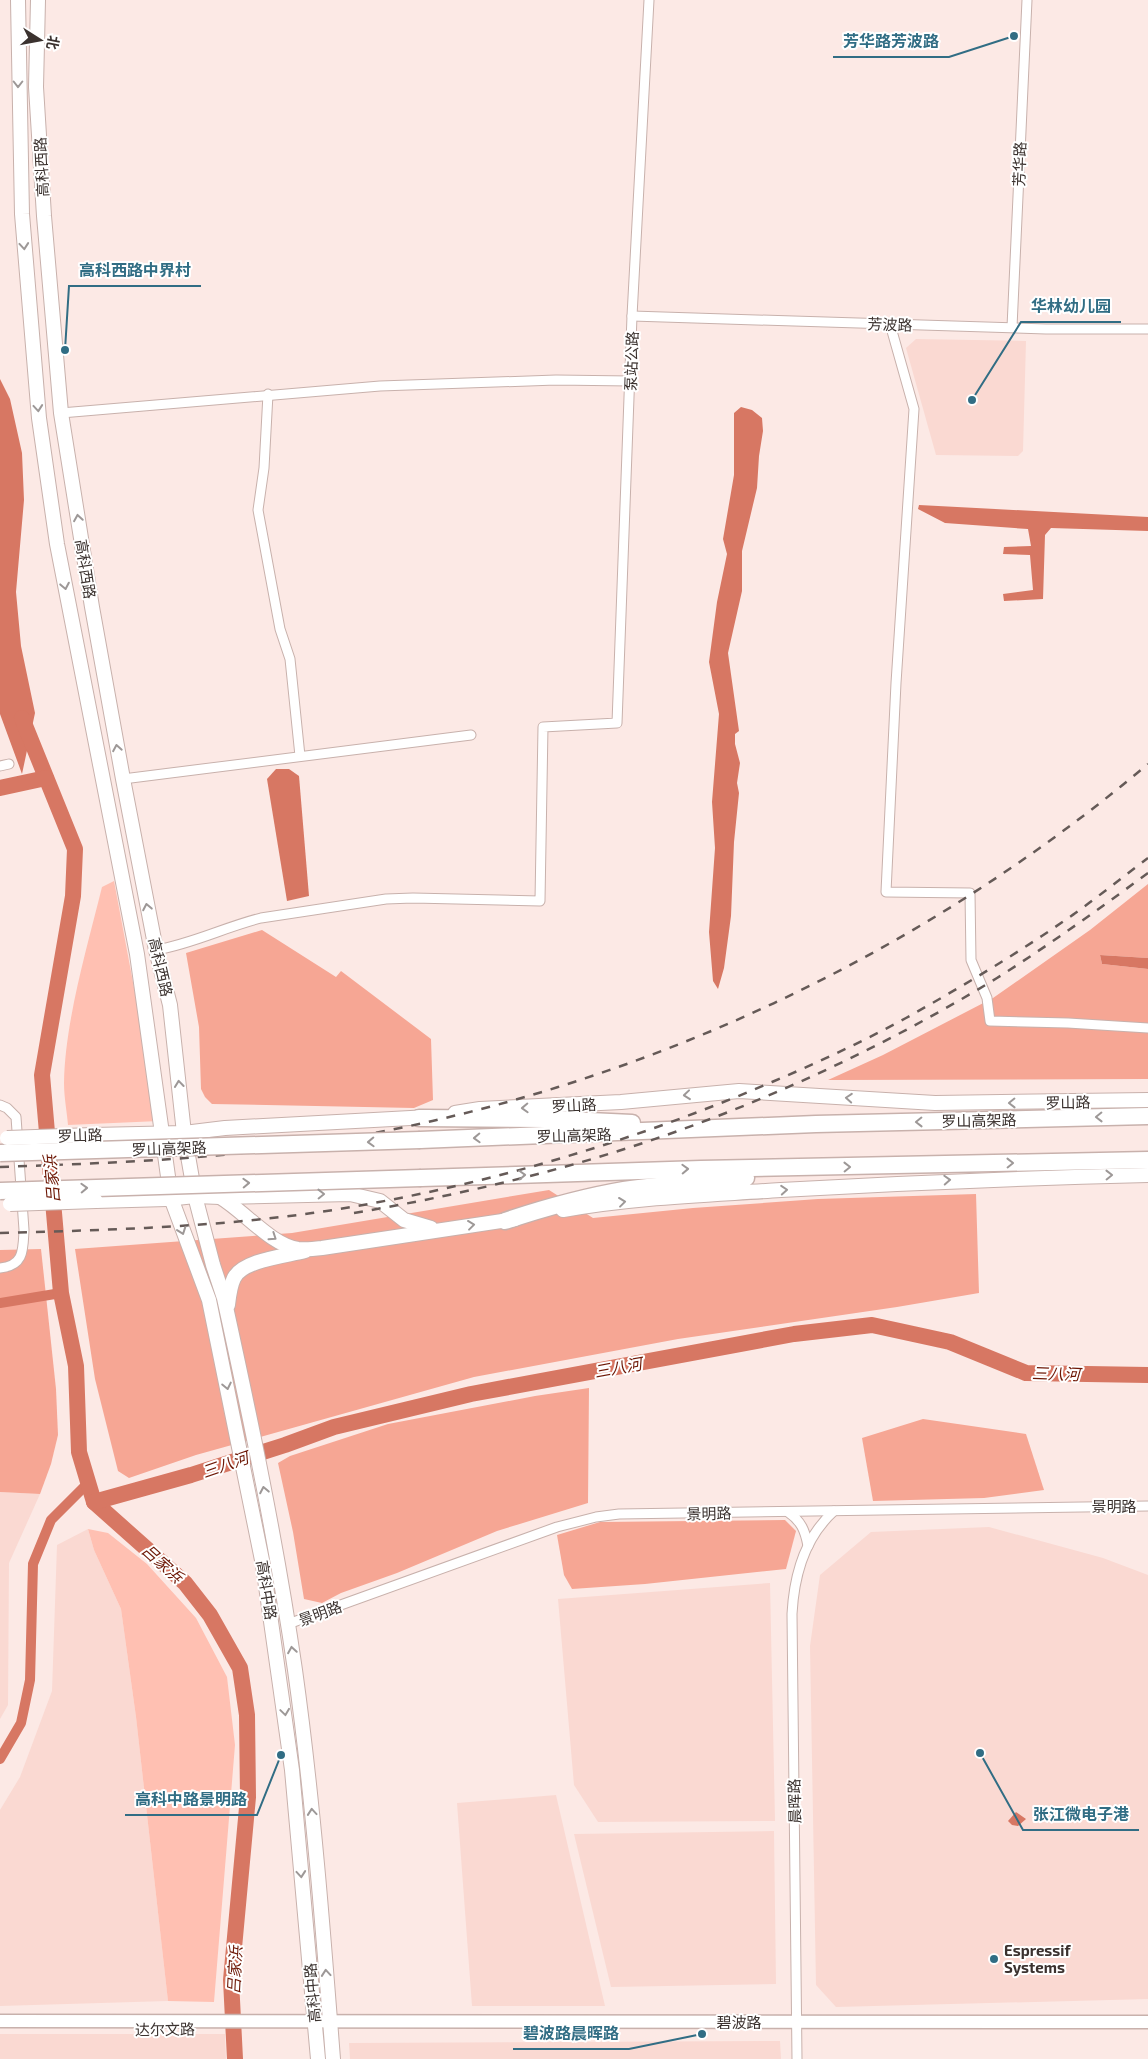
<svg xmlns="http://www.w3.org/2000/svg" width="1148" height="2059" viewBox="0 0 1148 2059" font-family="'Exo 2','Noto Sans SC',sans-serif">
<style>
.built{fill:#fad9d2}
.green{fill:#ffc0b2}
.forest{fill:#f6a694}
.water{fill:#d77763}
.lines{fill:none;stroke-linecap:round;stroke-linejoin:round}
.canal{stroke:#d77763;stroke-width:10}
.river{stroke:#d77763;stroke-width:16}
.street-casing{stroke:#c8b1ac;stroke-width:11}
.secondary-casing{stroke:#c8b1ac;stroke-width:15}
.primary-casing{stroke:#c8b1ac;stroke-width:16}
.highway-casing{stroke:#c8b1ac;stroke-width:19}
.street{stroke:#fff;stroke-width:9}
.secondary{stroke:#fff;stroke-width:12}
.primary{stroke:#fff;stroke-width:14}
.highway{stroke:#fff;stroke-width:16}
.rail{stroke:#655a57;stroke-width:2.5;stroke-dasharray:9 9;stroke-linecap:butt}
.primary-bridge-casing{stroke:#c8b1ac;stroke-width:16;stroke-linecap:butt}
.highway-bridge-casing{stroke:#c8b1ac;stroke-width:19;stroke-linecap:butt}
.primary-bridge{stroke:#fff;stroke-width:14}
.highway-bridge{stroke:#fff;stroke-width:16}
.oneway{stroke:#9d9897}
.poi-dot{fill:#316d84;stroke:#fff;stroke-width:2}
.labels{text-anchor:middle;dominant-baseline:central;stroke-width:4;stroke-linejoin:round;paint-order:stroke}
.street-label{font-size:15px;fill:#3b322f;stroke:#fff}
.poi-label{font-size:15px;font-weight:bold;fill:#3b322f;stroke:#fff;text-anchor:start}
.water-label{font-size:16px;font-style:italic;fill:#6d1705;stroke:#fff}
.leader{fill:none;stroke:#316d84;stroke-width:2}
.callout-dot{fill:#316d84;stroke:#fff;stroke-width:2}
.callout-label{font-size:16px;text-anchor:middle;font-weight:bold;fill:#316d84;stroke:#fff;stroke-width:4;stroke-linejoin:round;paint-order:stroke}
</style>
<rect width="100%" height="100%" fill="#fce9e5"/>
<g class="built">
<polygon points="916,339 1026,341 1023,451 1018,456 936,455 906,348"/>
<polygon points="0,1492 40,1494 9,1563 8,1705 0,1719"/>
<polygon points="989,1527 1103,1558 1148,1575 1148,1999 836,2007 816,1985 810,1646 820,1575 871,1532"/>
<polygon points="88,1529 94,1550 121,1609 136,1717 168,2001 0,2006 0,1810 20,1777 52,1691 57,1545"/>
<polygon points="770,1583 775,1821 598,1822 574,1785 558,1599"/>
<polygon points="556,1795 605,2006 472,2006 457,1803"/>
<polygon points="774,1831 776,1984 611,1987 574,1834"/>
<polygon points="0,2034 225,2034 226,2059 0,2059"/>
<polygon points="780,2041 781,2059 350,2059 349,2043"/>
</g>
<g class="green">
<path d="M114,881L159,1121L68,1125C67,1112 64,1097 64,1083C65,1021 87,948 102,887Z"/>
<polygon points="88,1529 108,1533 147,1564 196,1618 227,1677 235,1745 214,2002 168,2001 136,1717 121,1609 94,1550"/>
</g>
<g class="forest">
<polygon points="1148,884 1148,958 1100,955 1102,964 1148,969 1148,1079 828,1080 883,1055 993,998 1090,930"/>
<polygon points="262,930 336,977 341,971 431,1039 433,1100 414,1108 212,1104 205,1097 201,1089 199,1027 186,953"/>
<polygon points="549,1190 593,1218 693,1208 818,1199 976,1194 979,1293 897,1307 678,1339 474,1377 196,1455 129,1478 118,1471 95,1379 75,1249 292,1233"/>
<polygon points="41,1249 56,1389 58,1435 51,1464 40,1494 0,1492 0,1250"/>
<polygon points="589,1388 588,1503 497,1531 397,1573 341,1593 322,1603 304,1599 293,1532 278,1463 290,1456 388,1424 535,1396"/>
<polygon points="923,1419 1026,1434 1044,1490 984,1498 873,1501 862,1438"/>
<polygon points="785,1520 796,1531 786,1569 645,1584 572,1589 564,1575 557,1535 600,1522"/>
</g>
<g class="water">
<polygon points="0,379 10,399 22,453 24,500 16,592 21,646 35,713 22,774 0,714"/>
<polygon points="741,407 752,410 762,418 763,431 759,456 757,488 742,551 742,591 728,653 739,731 735,734 735,744 740,763 737,783 739,793 734,842 731,916 724,968 718,989 713,981 709,932 715,848 712,802 719,714 709,662 717,602 727,554 723,539 734,475 734,413"/>
<polygon points="919,505 1148,517 1148,531 1051,528 1045,535 1043,599 1004,601 1003,594 1033,590 1030,555 1003,554 1004,547 1031,546 1028,529 945,523 918,509"/>
<polygon points="276,769 289,769 299,776 309,896 287,901 267,779"/>
<polygon points="1100,955 1148,958 1148,969 1102,964"/>
<polygon points="1016,1812 1026,1819 1018,1826 1012,1825 1008,1821"/>
</g>
<g class="lines">
<g class="canal">
<polyline points="0,1303 61,1293"/>
<polyline points="0,1759 21,1723 30,1680 33,1564 51,1520 88,1483"/>
</g>
<g class="river">
<polyline points="22,718 75,849 73,896 42,1075 61,1293 76,1366 79,1452 94,1502 185,1583 210,1615 240,1668 247,1715 248,1797 231,1980 235,2059"/>
<polyline points="0,788 46,778"/>
<polyline points="94,1502 191,1475 285,1445 334,1427 471,1394 794,1334 872,1325 950,1342 1026,1373 1148,1375"/>
</g>
<g class="street-casing">
<g id="street">
<polyline points="632,316 1046,329 1148,329"/>
<polyline points="890,324 914,409 896,683 886,892 970,893 971,960 987,998 990,1021 1068,1023 1148,1028"/>
<polyline points="1012,327 1027,0"/>
<polyline points="268,394 264,468 258,510 280,629 290,659 300,756"/>
<polyline points="61,413 380,386 556,380 630,381"/>
<polyline points="0,766 9,764"/>
<polyline points="123,779 471,735"/>
<path d="M156,950C192,944 225,927 261,918L386,899L413,898L540,901L543,727L617,723L632,316L649,0"/>
<path d="M0,1105L7,1108L16,1117L24,1230C23,1250 24,1266 0,1268"/>
<path d="M788,1512C801,1521 805,1530 808,1546"/>
<polyline points="288,1624 557,1527 596,1517 619,1514 1148,1506"/>
<path d="M797,2059L792,1614C794,1576 805,1537 834,1511"/>
</g>
</g>
<g class="secondary-casing">
<polyline id="secondary" points="0,2021 1148,2022"/>
</g>
<g class="primary-casing">
<g id="primary">
<polyline points="18,0 22,214 39,418 57,544 137,954 171,1198 209,1300 263,1565 292,1770 318,2059"/>
<path d="M38,0L36,87L44,216L61,413L92,607L123,779L156,950L170,1005L184,1133L195,1196L213,1265L224,1298C251,1421 277,1545 295,1670C313,1799 323,1929 333,2059"/>
<polyline points="455,1113 480,1109 621,1102 739,1091 935,1103 1148,1100"/>
<polyline points="93,1135 184,1133 225,1128 429,1117"/>
<path d="M220,1197C244,1211 271,1245 298,1249C306,1250 314,1249 322,1248L515,1219"/>
<polyline points="96,1201 167,1199 195,1196 220,1197 350,1194 380,1201 404,1220 431,1228"/>
<path d="M563,1210C635,1197 708,1195 781,1190C904,1183 1025,1178 1148,1175"/>
<path d="M228,1305C229,1296 230,1286 234,1278C243,1260 286,1256 305,1251"/>
</g>
</g>
<g class="highway-casing">
<g id="highway">
<polyline points="419,1118 547,1119 632,1123"/>
<polyline points="420,1140 816,1124 1148,1116"/>
<polyline points="421,1178 701,1169 1148,1160"/>
<path d="M505,1221C544,1208 583,1197 624,1190C664,1184 705,1182 746,1178"/>
</g>
</g>
<use href="#street" class="street"/>
<use href="#secondary" class="secondary"/>
<use href="#primary" class="primary"/>
<use href="#highway" class="highway"/>
<g class="rail">
<path d="M0,1167C106,1163 212,1160 317,1143C622,1096 913,962 1148,764"/>
<path d="M354,1213C413,1203 471,1191 530,1176C693,1135 853,1066 997,978C1049,945 1099,909 1148,873"/>
<path d="M0,1233C111,1230 223,1227 333,1210C484,1186 632,1142 772,1082C817,1063 862,1042 906,1018C963,986 1020,952 1074,914C1099,896 1123,877 1148,858"/>
</g>
<g class="primary-bridge-casing">
<g id="primary-bridge">
<polyline points="7,1138 93,1135"/>
<polyline points="10,1204 96,1201"/>
</g>
</g>
<g class="highway-bridge-casing">
<g id="highway-bridge">
<polyline points="0,1153 420,1140"/>
<polyline points="0,1191 421,1178"/>
</g>
</g>
<use href="#primary-bridge" class="primary-bridge"/>
<use href="#highway-bridge" class="highway-bridge"/>
</g>
<defs><path id="oneway-chevron" d="M-2-3.5L2.5 0L-2 3.5" fill="none" stroke-width="1.6" stroke-linecap="round" stroke-linejoin="round" transform="scale(1.25)"/></defs>
<g class="oneway">
<use href="#oneway-chevron" transform="translate(18 84) rotate(90)"/>
<use href="#oneway-chevron" transform="translate(24 246) rotate(85)"/>
<use href="#oneway-chevron" transform="translate(38 408) rotate(85)"/>
<use href="#oneway-chevron" transform="translate(78 518) rotate(-99)"/>
<use href="#oneway-chevron" transform="translate(65 586) rotate(79)"/>
<use href="#oneway-chevron" transform="translate(117 748) rotate(-100)"/>
<use href="#oneway-chevron" transform="translate(147 907) rotate(-101)"/>
<use href="#oneway-chevron" transform="translate(179 1084) rotate(-96)"/>
<use href="#oneway-chevron" transform="translate(687 1095) rotate(174)"/>
<use href="#oneway-chevron" transform="translate(849 1098) rotate(-176)"/>
<use href="#oneway-chevron" transform="translate(1012 1103) rotate(179)"/>
<use href="#oneway-chevron" transform="translate(525 1108) rotate(178)"/>
<use href="#oneway-chevron" transform="translate(1099 1117) rotate(179)"/>
<use href="#oneway-chevron" transform="translate(919 1122) rotate(179)"/>
<use href="#oneway-chevron" transform="translate(477 1138) rotate(178)"/>
<use href="#oneway-chevron" transform="translate(371 1142) rotate(178)"/>
<use href="#oneway-chevron" transform="translate(1010 1163) rotate(-1)"/>
<use href="#oneway-chevron" transform="translate(847 1167) rotate(-1)"/>
<use href="#oneway-chevron" transform="translate(685 1169) rotate(-2)"/>
<use href="#oneway-chevron" transform="translate(522 1175) rotate(-2)"/>
<use href="#oneway-chevron" transform="translate(1109 1175) rotate(-1)"/>
<use href="#oneway-chevron" transform="translate(947 1180) rotate(-3)"/>
<use href="#oneway-chevron" transform="translate(246 1183) rotate(-2)"/>
<use href="#oneway-chevron" transform="translate(84 1188) rotate(-2)"/>
<use href="#oneway-chevron" transform="translate(784 1190) rotate(-4)"/>
<use href="#oneway-chevron" transform="translate(321 1194) rotate(-1)"/>
<use href="#oneway-chevron" transform="translate(622 1202) rotate(-7)"/>
<use href="#oneway-chevron" transform="translate(471 1225) rotate(-7)"/>
<use href="#oneway-chevron" transform="translate(182 1231) rotate(70)"/>
<use href="#oneway-chevron" transform="translate(273 1237) rotate(34)"/>
<use href="#oneway-chevron" transform="translate(227 1386) rotate(78)"/>
<use href="#oneway-chevron" transform="translate(264 1490) rotate(-101)"/>
<use href="#oneway-chevron" transform="translate(292 1650) rotate(-99)"/>
<use href="#oneway-chevron" transform="translate(285 1712) rotate(82)"/>
<use href="#oneway-chevron" transform="translate(312 1812) rotate(-95)"/>
<use href="#oneway-chevron" transform="translate(301 1874) rotate(85)"/>
<use href="#oneway-chevron" transform="translate(326 1973) rotate(-95)"/>
</g>
<circle class="poi-dot" cx="994" cy="1959" r="5"/>
<g class="labels">
<g class="street-label">
<text transform="translate(1019 164) rotate(-88)">芳华路</text>
<text transform="translate(41 167) rotate(-93)">高科西路</text>
<text transform="translate(890 324) rotate(2)">芳波路</text>
<text transform="translate(631 361) rotate(-88)">泵站公路</text>
<text transform="translate(86 569) rotate(81)">高科西路</text>
<text transform="translate(161 967) rotate(77)">高科西路</text>
<text transform="translate(1068 1102) rotate(-1)">罗山路</text>
<text transform="translate(574 1105) rotate(-3)">罗山路</text>
<text transform="translate(979 1120) rotate(-1)">罗山高架路</text>
<text transform="translate(80 1135) rotate(-2)">罗山路</text>
<text transform="translate(574 1135) rotate(-2)">罗山高架路</text>
<text transform="translate(169 1148) rotate(-2)">罗山高架路</text>
<text x="1114" y="1506">景明路</text>
<text transform="translate(709 1513) rotate(-1)">景明路</text>
<text transform="translate(267 1590) rotate(81)">高科中路</text>
<text transform="translate(320 1613) rotate(-20)">景明路</text>
<text transform="translate(794 1801) rotate(-91)">晨晖路</text>
<text transform="translate(312 1993) rotate(-95)">高科中路</text>
<text x="739" y="2022">碧波路</text>
<text transform="translate(165 2029) rotate(-1)">达尔文路</text>
</g>
<g class="poi-label">
<text x="1004" y="1950">Espressif<tspan x="1004" dy="17">Systems</tspan></text>
</g>
<g class="water-label">
<text transform="translate(51 1179) rotate(-95)">吕家浜</text>
<text transform="translate(618 1367) rotate(-10)">三八河</text>
<text transform="translate(1056 1373) rotate(2)">三八河</text>
<text transform="translate(225 1464) rotate(-19)">三八河</text>
<text transform="translate(163 1563) rotate(42)">吕家浜</text>
<text transform="translate(234 1970) rotate(-87)">吕家浜</text>
</g>
</g>
<path class="leader" d="M1014 36L949 57H833M65 350L69 286H201M972 400L1021 322H1121M281 1755L257 1815H125M980 1753L1023 1830H1139M702 2034L629 2049H513"/>
<g class="callout-dot">
<circle cx="1014" cy="36" r="5"/>
<circle cx="65" cy="350" r="5"/>
<circle cx="972" cy="400" r="5"/>
<circle cx="281" cy="1755" r="5"/>
<circle cx="980" cy="1753" r="5"/>
<circle cx="702" cy="2034" r="5"/>
</g>
<g class="callout-label">
<text x="891" y="47">芳华路芳波路</text>
<text x="135" y="276">高科西路中界村</text>
<text x="1071" y="312">华林幼儿园</text>
<text x="191" y="1805">高科中路景明路</text>
<text x="1081" y="1820">张江微电子港</text>
<text x="571" y="2039">碧波路晨晖路</text>
</g>
<g transform="translate(40 40) rotate(101)" stroke="#ffffff" stroke-width="4" paint-order="stroke">
<path d="M0-4L9 19L0 12L-9 19Z" fill="#3b322f"/>
<text y="-8" font-size="14" font-weight="bold" text-anchor="middle" fill="#3b322f">北</text>
</g>
</svg>
